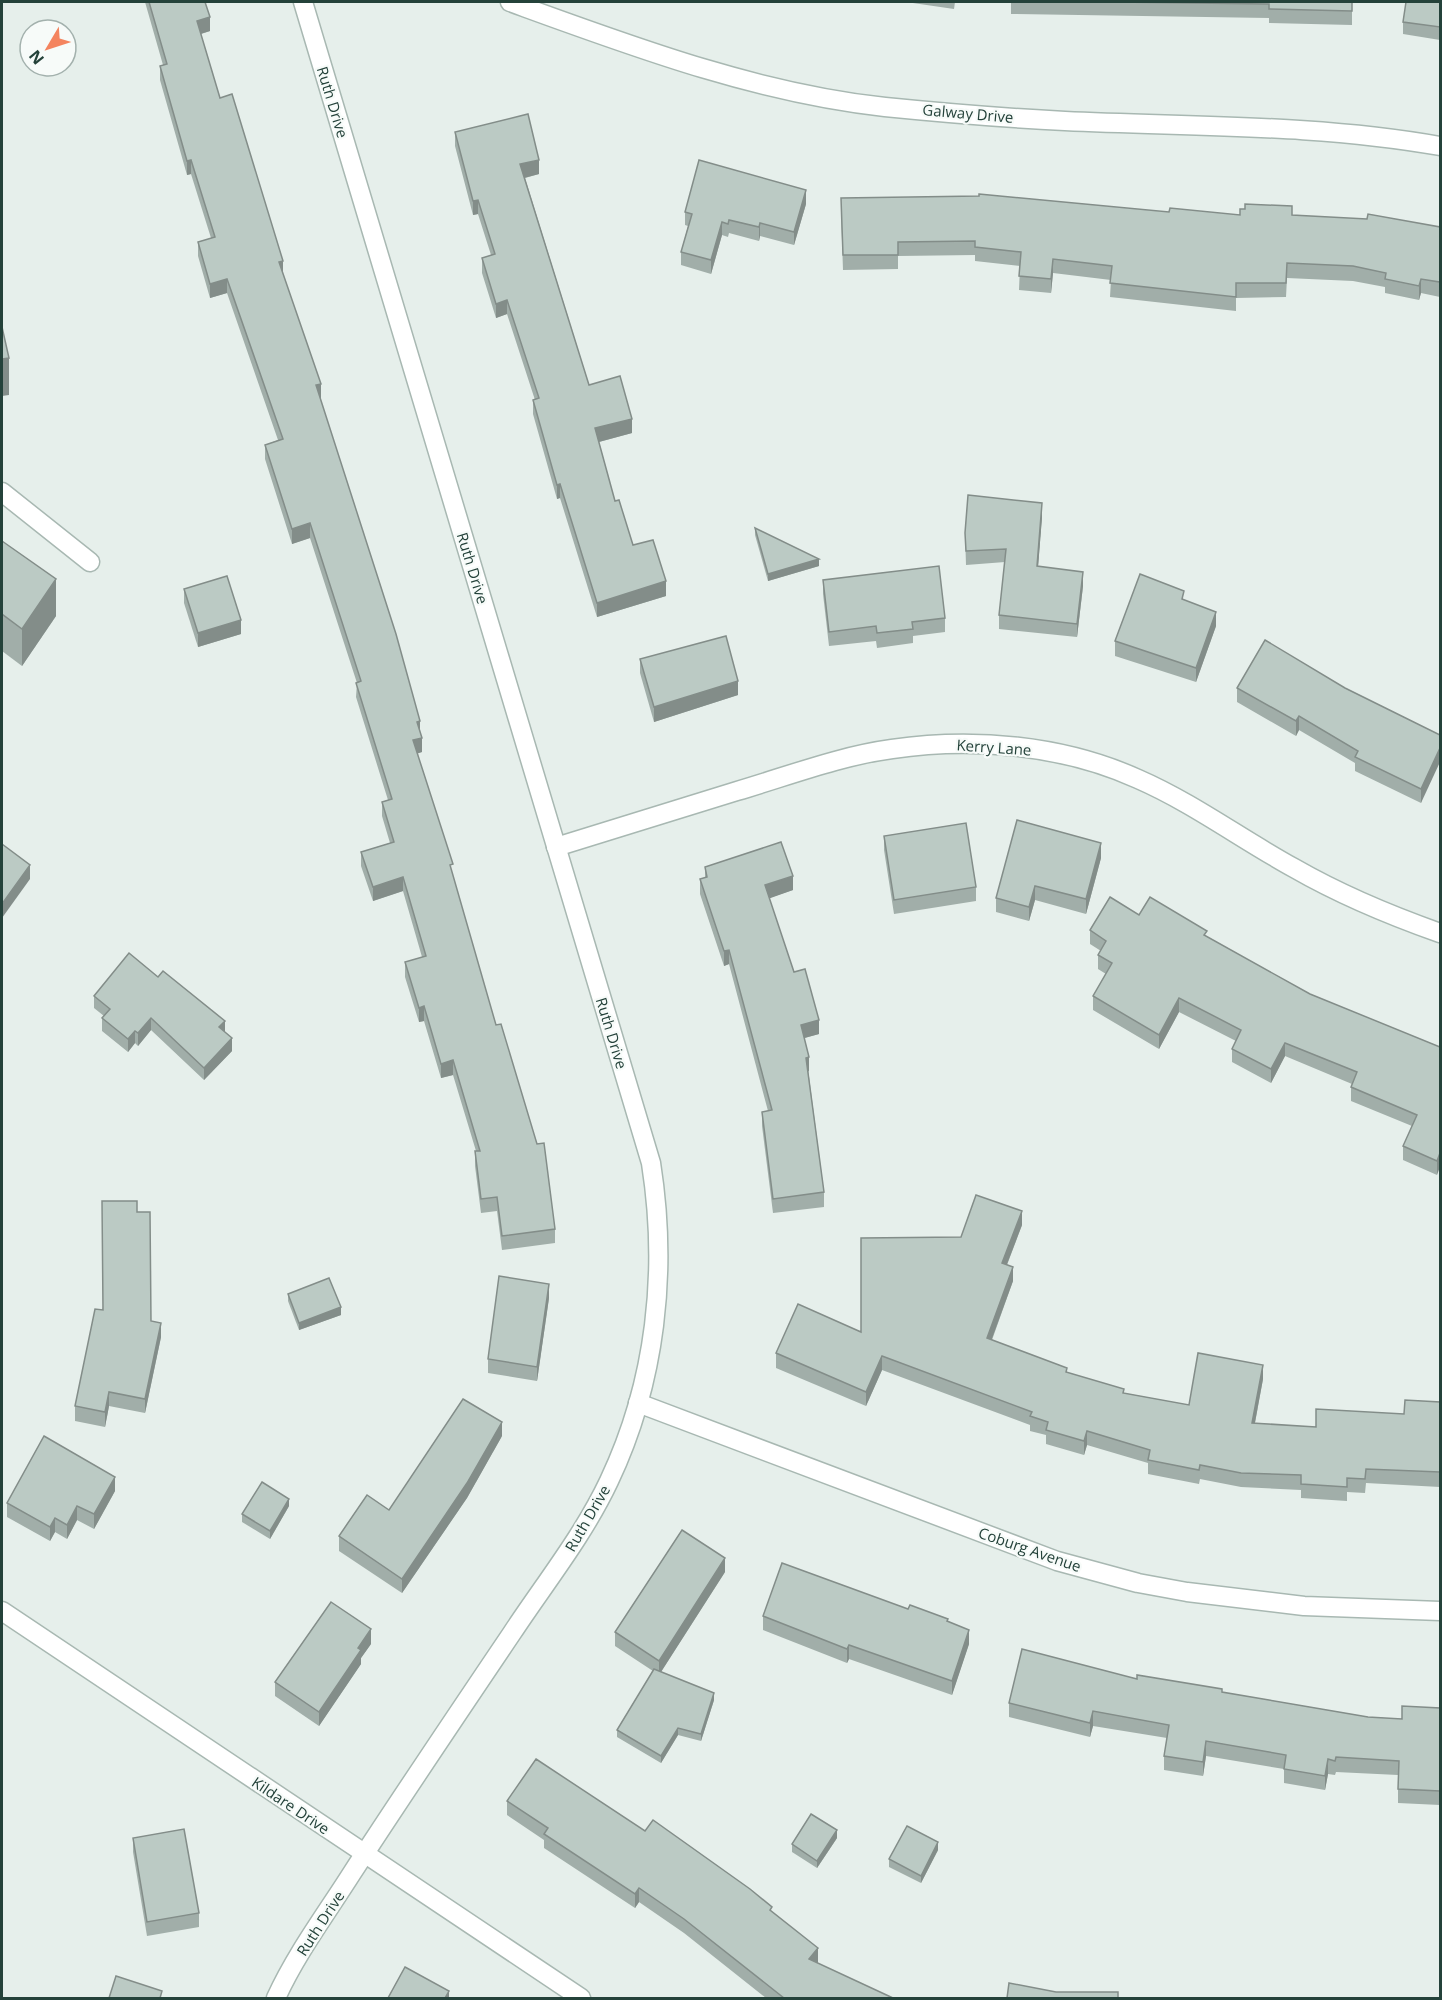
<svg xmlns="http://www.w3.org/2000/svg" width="1442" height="2000" viewBox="0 0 1442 2000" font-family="'Open Sans',sans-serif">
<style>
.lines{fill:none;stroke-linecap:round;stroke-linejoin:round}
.lane-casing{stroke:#a8b8b2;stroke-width:21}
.street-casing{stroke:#a8b8b2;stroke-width:21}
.lane{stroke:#fff;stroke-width:18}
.street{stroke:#fff;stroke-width:18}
.wall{fill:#a1aea9}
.shaded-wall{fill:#838d89}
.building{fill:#bbcac4;stroke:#838d89;stroke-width:1.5}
.labels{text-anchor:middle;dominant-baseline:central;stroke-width:4.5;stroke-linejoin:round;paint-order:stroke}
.street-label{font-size:15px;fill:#24423a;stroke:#f7fbf9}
</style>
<rect width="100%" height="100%" fill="#e6efeb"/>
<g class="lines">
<g class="lane-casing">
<polyline id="lane" points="2,492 90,562"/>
</g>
<g class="street-casing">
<g id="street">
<path d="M510,2C631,46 756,93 885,107C945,113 1005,118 1065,121C1191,127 1317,124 1440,146"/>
<path d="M556,847C616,828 677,810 737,791C788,776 840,756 892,749C973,737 1063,745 1138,779C1193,803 1241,839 1294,868C1341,895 1389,915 1440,933"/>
<polyline points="638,1403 1057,1561 1138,1583 1187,1592 1304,1606 1440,1611"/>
<polyline points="2,1611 581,1998"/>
<path d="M276,1998C296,1954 326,1914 352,1873C404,1793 458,1713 512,1633C545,1583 583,1536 609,1481C656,1382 668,1271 651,1163L303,2"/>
</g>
</g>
<use href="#lane" class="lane"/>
<use href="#street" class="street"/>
</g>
<g class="wall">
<polygon points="145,2 205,2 210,31 201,34 220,98 283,274 321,398 320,398 420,733 422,752 417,753 555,1229 555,1243 502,1250 497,1211 481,1213 475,1166 475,1151 476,1151 453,1075 441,1078 424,1021 419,1022 405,977 405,962 422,957 403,891 373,901 361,866 361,852 390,843 382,816 382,802 388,800 356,697 357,683 310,538 292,544 265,459 265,445 278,440 227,293 210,298 198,256 198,242 211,238 191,174 187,175 160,80 160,66 163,65"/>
<polygon points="906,2 955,2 954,9"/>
<polygon points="1011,2 1352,2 1352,25 1269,23 1269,18 1011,14"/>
<polygon points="1440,2 1440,40 1403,34 1403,22"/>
<polygon points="455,132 539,174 525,178 589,385 632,433 599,442 615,501 633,545 666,596 597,617 560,498 557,499 533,414 533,400 535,400 507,314 496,318 482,273 482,258 491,255 478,214 473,215 455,146"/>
<polygon points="806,204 794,245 760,236 759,241 729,233 728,237 722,235 711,274 681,265 681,252 688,226 685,225 685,212"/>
<polygon points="841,212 1169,212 1240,215 1292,215 1440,227 1440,297 1421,293 1419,300 1385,293 1385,287 1353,281 1287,278 1286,297 1236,298 1236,311 1110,297 1111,280 1053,273 1051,293 1019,290 1020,266 975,261 975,255 898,256 898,269 843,270"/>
<polygon points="1042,517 1038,567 1083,586 1077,637 999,629 999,615 1005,562 966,565 965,533"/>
<polygon points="755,528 819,566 768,581 755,535"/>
<polygon points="2,541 56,616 22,666 2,651"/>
<polygon points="823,580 945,618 945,632 913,636 913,643 877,648 876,641 829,646 823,594"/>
<polygon points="184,589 241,634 198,647 184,603"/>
<polygon points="1184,600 1216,626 1196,682 1115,656 1115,641"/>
<polygon points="640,659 738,695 654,722 640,673"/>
<polygon points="1237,688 1345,688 1440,735 1421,803 1355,771 1355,763 1299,730 1296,736 1237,702"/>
<polygon points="884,836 976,887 976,901 894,914 884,850"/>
<polygon points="1101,858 1086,914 1035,900 1029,921 996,912 996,898"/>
<polygon points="705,867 793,890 769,898 794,972 819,1034 804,1038 824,1192 824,1207 773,1213 762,1126 762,1112 768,1111 729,964 724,966 700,894 700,879 705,878"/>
<polygon points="1139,915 1207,937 1310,994 1440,1047 1437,1175 1403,1160 1403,1146 1412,1126 1351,1101 1351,1087 1352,1084 1285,1056 1271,1083 1232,1062 1232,1049 1236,1041 1179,1012 1159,1049 1093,1010 1093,996 1106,974 1098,969 1098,955 1101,951 1090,944 1090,930"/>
<polygon points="94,996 225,1032 232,1051 204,1080 151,1030 138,1046 135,1043 128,1052 102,1031 102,1018 104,1016 94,1008"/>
<polygon points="137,1212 151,1321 161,1337 145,1413 109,1406 105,1427 75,1421 75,1406 102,1310"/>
<polygon points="1022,1225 1007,1265 1013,1281 992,1340 1067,1373 1124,1393 1189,1405 1263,1379 1255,1423 1316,1427 1404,1414 1440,1402 1440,1487 1366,1483 1365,1493 1347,1492 1347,1501 1301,1498 1301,1490 1241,1487 1200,1479 1199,1484 1148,1474 1148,1463 1087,1445 1084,1455 1046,1444 1046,1435 1030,1431 1030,1425 882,1370 866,1406 776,1368 776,1353 861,1332 961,1237"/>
<polygon points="288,1294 341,1315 299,1330 288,1301"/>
<polygon points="549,1298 537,1381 488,1373 488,1359"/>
<polygon points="502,1436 467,1498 402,1593 339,1551 339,1536 389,1510"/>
<polygon points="115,1491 94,1529 77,1520 67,1539 55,1532 50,1541 7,1517 7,1503"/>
<polygon points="289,1506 270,1539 242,1522 242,1514"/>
<polygon points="725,1572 661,1672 714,1700 701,1741 678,1735 661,1763 617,1737 617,1730 653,1671 615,1646 615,1632"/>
<polygon points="908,1609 948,1622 969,1644 952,1695 849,1659 847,1663 763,1630 763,1616"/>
<polygon points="371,1644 361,1658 361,1664 319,1726 275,1696 275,1682"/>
<polygon points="1137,1679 1222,1692 1368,1717 1402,1719 1440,1708 1440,1805 1398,1803 1398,1775 1336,1772 1335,1775 1328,1774 1325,1790 1284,1783 1284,1769 1206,1756 1203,1776 1164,1770 1164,1756 1167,1738 1093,1726 1090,1737 1009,1717 1009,1703"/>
<polygon points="507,1801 645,1831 772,1912 818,1962 817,1963 893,1998 766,1998 684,1933 639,1902 635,1908 544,1848 544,1840 507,1815"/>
<polygon points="133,1838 199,1913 199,1927 147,1936 133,1852"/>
<polygon points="837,1838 817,1868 792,1852 792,1844"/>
<polygon points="938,1850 921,1883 889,1867 889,1859"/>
</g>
<g class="shaded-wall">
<polygon points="210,17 210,31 197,35 197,21"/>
<polygon points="191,160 191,174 187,175 187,161"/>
<polygon points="539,160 539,174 520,179 520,164"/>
<polygon points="806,190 806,204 794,245 794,232"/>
<polygon points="478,200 478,214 473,215 473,201"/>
<polygon points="722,222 722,235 711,274 711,260"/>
<polygon points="760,223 760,236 759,241 759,227"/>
<polygon points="1053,259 1053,273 1051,293 1051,279"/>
<polygon points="283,261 283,275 279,262"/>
<polygon points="227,279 227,293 210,298 210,284"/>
<polygon points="1421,279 1421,293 1419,300 1419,286"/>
<polygon points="507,300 507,314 496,318 496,304"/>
<polygon points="9,358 9,395 2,396 2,359"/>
<polygon points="321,384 321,398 316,400 316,385"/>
<polygon points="632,419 632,433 595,443 595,428"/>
<polygon points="560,484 560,498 557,499 557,485"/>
<polygon points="1042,503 1042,517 1037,580 1037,566"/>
<polygon points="310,523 310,538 292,544 292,529"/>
<polygon points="819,559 819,566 768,581 768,574"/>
<polygon points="1083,572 1083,586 1077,637 1077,624"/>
<polygon points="56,579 56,616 22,666 22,629"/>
<polygon points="666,581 666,596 597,617 597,603"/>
<polygon points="1216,612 1216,626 1196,682 1196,668"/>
<polygon points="241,620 241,634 198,647 198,633"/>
<polygon points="738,681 738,695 654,722 654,707"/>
<polygon points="1299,716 1299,730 1296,736 1296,721"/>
<polygon points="420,721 420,735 417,722"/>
<polygon points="422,738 422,752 413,755 413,740"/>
<polygon points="1440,748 1440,762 1421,803 1421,789"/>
<polygon points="1101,843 1101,858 1086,914 1086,899"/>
<polygon points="30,865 30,879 2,918 2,904"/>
<polygon points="793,876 793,890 765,900 765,885"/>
<polygon points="403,877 403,891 373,901 373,887"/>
<polygon points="1035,886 1035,900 1029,921 1029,907"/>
<polygon points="729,950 729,964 724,966 724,951"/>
<polygon points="1179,998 1179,1012 1159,1049 1159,1035"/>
<polygon points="424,1006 424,1021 419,1022 419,1008"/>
<polygon points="151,1018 151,1030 138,1046 138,1033"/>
<polygon points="819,1020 819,1034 801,1039 801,1025"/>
<polygon points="225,1021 225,1033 219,1027"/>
<polygon points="135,1031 135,1043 128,1052 128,1039"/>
<polygon points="232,1038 232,1051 204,1080 204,1068"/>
<polygon points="1285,1043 1285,1056 1271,1083 1271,1069"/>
<polygon points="809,1057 809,1071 806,1072 806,1058"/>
<polygon points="453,1060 453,1075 441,1078 441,1064"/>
<polygon points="1440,1153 1440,1167 1437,1175 1437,1161"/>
<polygon points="1022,1211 1022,1225 1002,1277 1002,1263"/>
<polygon points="1013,1267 1013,1281 987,1352 987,1338"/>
<polygon points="549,1284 549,1298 537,1381 537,1367"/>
<polygon points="341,1307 341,1315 299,1330 299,1323"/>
<polygon points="161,1323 161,1337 145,1413 145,1399"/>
<polygon points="882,1356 882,1370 866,1406 866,1392"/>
<polygon points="1263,1365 1263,1379 1252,1438 1252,1423"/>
<polygon points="109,1392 109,1406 105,1427 105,1412"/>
<polygon points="502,1422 502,1436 467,1498 402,1593 402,1579"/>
<polygon points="1087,1431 1087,1445 1084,1455 1084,1441"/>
<polygon points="115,1477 115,1491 94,1529 94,1514"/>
<polygon points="289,1499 289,1506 270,1539 270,1531"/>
<polygon points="77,1506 77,1520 67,1539 67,1525"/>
<polygon points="55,1518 55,1532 50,1541 50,1527"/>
<polygon points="725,1558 725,1572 659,1675 659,1661"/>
<polygon points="371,1629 371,1644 361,1658 361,1664 319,1726 319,1712 358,1648"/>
<polygon points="969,1630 969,1644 952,1695 952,1681"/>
<polygon points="849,1645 849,1659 847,1663 847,1649"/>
<polygon points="714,1693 714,1700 701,1741 701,1734"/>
<polygon points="1093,1711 1093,1726 1090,1737 1090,1723"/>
<polygon points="678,1728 678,1735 661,1763 661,1756"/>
<polygon points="1206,1741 1206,1756 1203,1776 1203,1762"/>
<polygon points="1328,1759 1328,1774 1325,1790 1325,1776"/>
<polygon points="837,1830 837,1838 817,1868 817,1861"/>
<polygon points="938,1842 938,1850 921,1883 921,1876"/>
<polygon points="639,1888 639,1902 635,1908 635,1894"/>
<polygon points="818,1948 818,1962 809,1973 809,1959"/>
<polygon points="449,1991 449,1998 445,1998"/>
</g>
<g class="building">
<polygon points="149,2 205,2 210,17 197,21 220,98 232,94 283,261 279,262 321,384 316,385 396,634 420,721 417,722 422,738 413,740 453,864 450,865 496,1025 501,1024 537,1144 544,1143 555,1229 502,1236 497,1197 481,1199 475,1151 480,1151 453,1060 441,1064 424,1006 419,1008 405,962 426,956 403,877 373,887 361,852 394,842 382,802 392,799 356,683 361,681 310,523 292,529 265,445 283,439 227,279 210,284 198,242 215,237 191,160 187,161 160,66 167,64"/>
<polygon points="1115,2 1352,2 1352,11 1269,9 1269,4"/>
<polygon points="1406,2 1440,2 1440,27 1403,22"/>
<polygon points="528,114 539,160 520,164 589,385 620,376 632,419 595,428 615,501 619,500 633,545 653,540 666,581 597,603 560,484 557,485 533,400 539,398 507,300 496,304 482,258 495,254 478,200 473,201 455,132"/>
<polygon points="699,160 806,190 794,232 760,223 759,227 729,220 728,224 722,222 711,260 681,252 692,214 685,212"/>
<polygon points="979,194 1169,212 1170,208 1240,215 1240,209 1245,209 1245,204 1292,206 1292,215 1367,219 1368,214 1440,227 1440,282 1421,279 1419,286 1385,279 1386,273 1353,266 1287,263 1286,283 1236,283 1236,297 1110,283 1112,266 1053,259 1051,279 1019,276 1021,252 975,247 975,241 898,242 898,255 843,255 841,198 979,196"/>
<polygon points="2,327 9,358 2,359"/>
<polygon points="968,495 1042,503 1037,566 1083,572 1077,624 999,615 1006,549 966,551 965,533"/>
<polygon points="755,528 819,559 768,574"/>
<polygon points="2,541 56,579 22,629 2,614"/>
<polygon points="939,566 945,618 912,622 913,629 877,633 876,626 829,632 823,580"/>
<polygon points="1140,574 1184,591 1182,599 1216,612 1196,668 1115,641"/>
<polygon points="227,576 241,620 198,633 184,589"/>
<polygon points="726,636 738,681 654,707 640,659"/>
<polygon points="1265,640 1345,688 1440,735 1440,748 1421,789 1355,757 1358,751 1299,716 1296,721 1237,688"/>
<polygon points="1017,820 1101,843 1086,899 1035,886 1029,907 996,898"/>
<polygon points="966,823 976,887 894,900 884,836"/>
<polygon points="781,842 793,876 765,885 794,972 805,969 819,1020 801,1025 809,1057 806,1058 824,1192 773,1199 762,1112 772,1110 729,950 724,951 700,879 707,877 705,867"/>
<polygon points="2,844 30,865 2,904"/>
<polygon points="1110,897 1139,915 1150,897 1207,931 1204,935 1310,994 1440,1047 1440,1153 1437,1161 1403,1146 1417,1115 1351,1087 1357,1072 1285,1043 1271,1069 1232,1049 1241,1030 1179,998 1159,1035 1093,996 1112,963 1098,955 1106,941 1090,930"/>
<polygon points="129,953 158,977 163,971 225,1021 219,1027 232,1038 204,1068 151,1018 138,1033 135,1031 128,1039 102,1018 110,1009 94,996"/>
<polygon points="976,1195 1022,1211 1002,1263 1013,1267 987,1338 1067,1368 1066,1372 1124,1389 1123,1393 1189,1405 1198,1353 1263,1365 1252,1423 1316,1427 1316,1409 1404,1414 1405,1400 1440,1402 1440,1472 1366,1469 1365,1479 1347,1478 1347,1487 1301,1484 1301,1475 1241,1473 1200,1465 1199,1470 1148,1460 1150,1450 1087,1431 1084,1441 1046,1430 1048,1422 1030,1416 1032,1412 882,1356 866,1392 776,1353 798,1304 861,1332 861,1238 961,1237"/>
<polygon points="102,1201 137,1201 137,1212 150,1212 151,1321 161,1323 145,1399 109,1392 105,1412 75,1406 95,1309 103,1310"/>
<polygon points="499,1276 549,1284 537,1367 488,1359"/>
<polygon points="329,1278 341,1307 299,1323 288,1294"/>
<polygon points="463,1399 502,1422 467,1483 402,1579 339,1536 367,1495 389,1510"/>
<polygon points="44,1436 115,1477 94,1514 77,1506 67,1525 55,1518 50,1527 7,1503"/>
<polygon points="262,1482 289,1499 270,1531 242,1514"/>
<polygon points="682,1530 725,1558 659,1661 615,1632"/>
<polygon points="782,1563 908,1609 910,1605 948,1619 947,1621 969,1630 952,1681 849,1645 847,1649 763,1616"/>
<polygon points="331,1602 371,1629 358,1648 361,1650 319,1712 275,1682"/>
<polygon points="1022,1649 1137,1679 1137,1675 1222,1689 1222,1692 1368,1717 1402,1719 1402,1706 1440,1708 1440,1791 1398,1789 1399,1761 1336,1757 1335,1761 1328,1759 1325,1776 1284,1769 1286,1755 1206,1741 1203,1762 1164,1756 1169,1725 1093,1711 1090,1723 1009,1703"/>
<polygon points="654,1669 714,1693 701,1734 678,1728 661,1756 617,1730"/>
<polygon points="536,1759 645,1831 653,1820 750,1889 772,1907 770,1910 818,1948 809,1959 893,1998 784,1998 684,1919 639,1888 635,1894 544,1834 548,1828 507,1801"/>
<polygon points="811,1814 837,1830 817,1861 792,1844"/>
<polygon points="907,1826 938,1842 921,1876 889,1859"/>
<polygon points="184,1829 199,1913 147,1922 133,1838"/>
<polygon points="405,1967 449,1991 445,1998 388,1998"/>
<polygon points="116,1976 162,1991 160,1998 109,1998"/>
<polygon points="1009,1983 1056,1992 1118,1992 1118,1998 1007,1998"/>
</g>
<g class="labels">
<g class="street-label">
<text transform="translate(333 102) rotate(73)">Ruth Drive</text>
<text transform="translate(968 113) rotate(5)">Galway Drive</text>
<text transform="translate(473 568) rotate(73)">Ruth Drive</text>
<text transform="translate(994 747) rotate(4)">Kerry Lane</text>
<text transform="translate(612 1033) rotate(73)">Ruth Drive</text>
<text transform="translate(587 1518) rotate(-60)">Ruth Drive</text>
<text transform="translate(1030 1549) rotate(19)">Coburg Avenue</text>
<text transform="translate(291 1805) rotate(34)">Kildare Drive</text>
<text transform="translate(320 1923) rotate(-57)">Ruth Drive</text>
</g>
</g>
<rect width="1442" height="2000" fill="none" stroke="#24423a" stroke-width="6"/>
<g transform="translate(48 48) rotate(231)"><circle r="28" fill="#f7fbf9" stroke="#a3b1ad" stroke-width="1.5"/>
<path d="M0-4.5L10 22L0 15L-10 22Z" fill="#f4845f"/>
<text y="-9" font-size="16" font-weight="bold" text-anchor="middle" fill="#24423a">N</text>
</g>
</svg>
